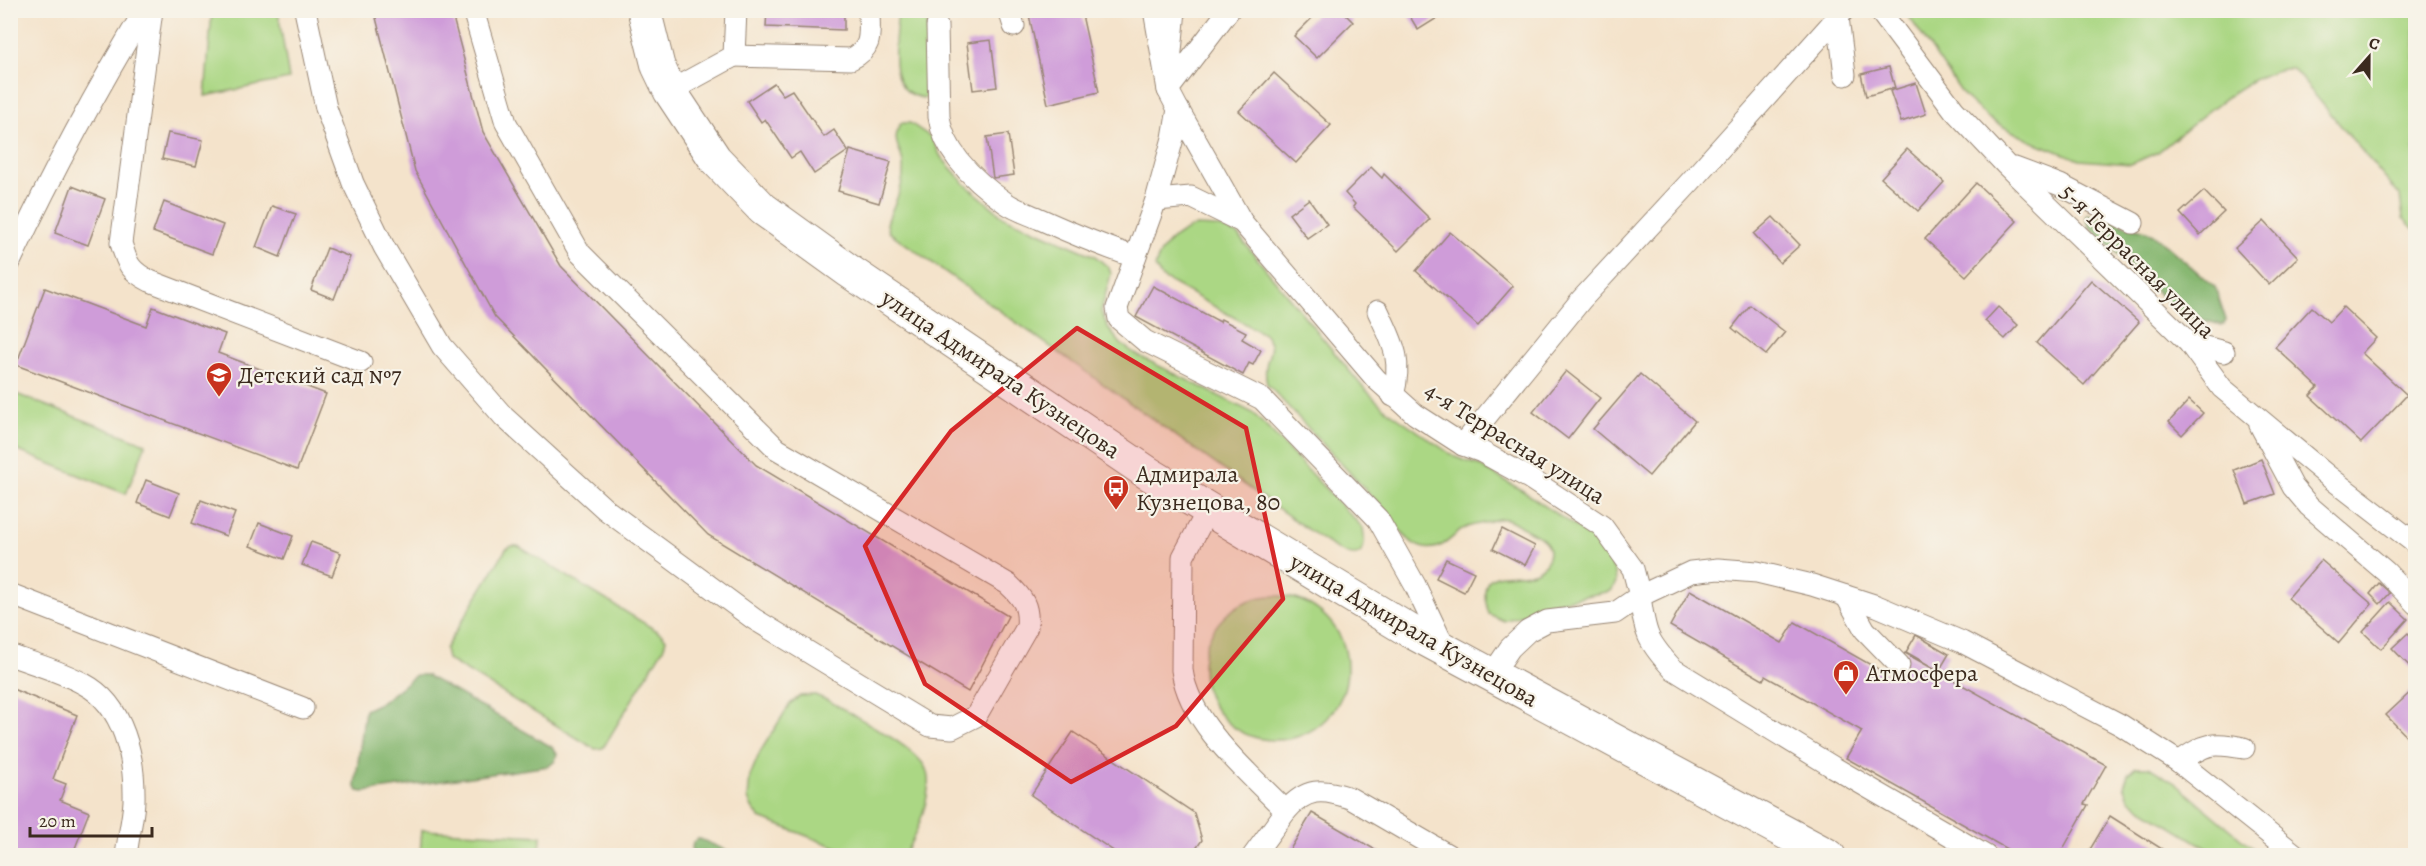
<svg xmlns="http://www.w3.org/2000/svg" width="2426" height="866" viewBox="0 0 2426 866" font-family="Alegreya,serif">
<style>
.green{fill:#abd784;stroke:#738051;stroke-width:1.5}
.forest{fill:#88b872;stroke:#627148;stroke-width:1.5}
.building{fill:#cf9cd9}
.lines{fill:none;stroke-linecap:round;stroke-linejoin:round}
.lane-casing{stroke:#988674;stroke-width:23}
.secondary-casing{stroke:#988674;stroke-width:35}
.lane{stroke:#fff;stroke-width:21}
.secondary{stroke:#fff;stroke-width:33}
.marked{fill:#d62828;fill-opacity:0.2;stroke:#d62828;stroke-width:4.5;stroke-linejoin:round}
.labels{text-anchor:middle;dominant-baseline:central;stroke-width:4.5;stroke-linejoin:round;paint-order:stroke}
.street-label{font-size:24px;fill:#3b2a1e;stroke:#f7f3e8}
.poi-label{font-size:24px;fill:#3b2a1e;stroke:#f7f3e8;text-anchor:start}
</style>
<rect width="100%" height="100%" fill="#f7f3e8"/>
<filter id="ink" filterUnits="userSpaceOnUse"><feTurbulence type="fractalNoise" baseFrequency=".0167" numOctaves="2"/><feDisplacementMap in="SourceGraphic" scale="12" xChannelSelector="R" yChannelSelector="G"/><feConvolveMatrix kernelMatrix="1 2 1 2 8 2 1 2 1" color-interpolation-filters="sRGB"/></filter>
<filter id="wash" filterUnits="userSpaceOnUse"><feTurbulence type="fractalNoise" baseFrequency=".008" numOctaves="4" result="noise"/><feDisplacementMap in="SourceGraphic" scale="24" xChannelSelector="R" yChannelSelector="G"/><feGaussianBlur stdDeviation="1.35" result="paint"/><feColorMatrix in="noise" values="0 0 0 0 0 0 0 0 0 0 0 0 0 0 0 0 0 1.4 0 .05"/><feComposite in="paint" operator="in"/></filter>
<g filter="url(#wash)">
<rect width="100%" height="100%" fill="#f4e3cb"/>
<g class="green">
<polygon points="212,11 278,11 289,79 205,96"/>
<path d="M898,11H930L927,20L929,90L925,98C883,94 896,39 898,11Z"/>
<path d="M1905,11H2415V230L2403,218L2400,196L2293,69C2256,64 2188,129 2158,152L2131,164L2080,160L2031,141L2002,126L1988,118L1964,96Z"/>
<path d="M901,123H910L932,138L941,157L965,184L1004,217L1095,256L1109,268L1111,274L1101,311L1108,328L1121,344L1139,356L1253,413L1363,528C1371,576 1334,548 1314,534L889,232L887,224C893,203 905,189 903,164C901,146 890,143 901,123Z"/>
<path d="M1196,226L1218,227L1237,234L1361,385L1383,407L1455,457L1478,465L1523,491L1590,537L1608,555L1615,573L1616,582L1611,591L1544,604L1522,615L1504,621L1489,614C1469,551 1529,589 1545,564C1548,559 1550,552 1548,546C1545,538 1534,534 1527,530C1521,527 1513,520 1507,519C1500,517 1491,521 1484,523C1479,524 1472,525 1467,527C1458,531 1452,539 1444,544C1419,558 1403,536 1391,517L1267,384C1266,379 1265,373 1266,368C1267,352 1277,350 1264,334L1161,277L1155,267C1161,246 1175,233 1196,226Z"/>
<polygon points="11,392 146,444 126,494 11,448"/>
<polygon points="511,546 518,546 662,634 666,639 664,647 603,748 595,749 447,659 445,649 506,549"/>
<circle cx="1275" cy="668" r="72"/>
<path d="M815,695L829,701C851,714 914,746 925,767C936,789 916,836 904,855H865L849,852L760,818L752,808L748,798L750,776L760,752L790,704L800,696Z"/>
<polygon points="2136,767 2149,767 2175,783 2261,855 2218,855 2141,808 2129,798 2124,786 2128,774"/>
<polygon points="422,830 541,836 540,855 420,855"/>
</g>
<g class="forest">
<polygon points="2088,214 2146,231 2153,234 2215,287 2226,320 2224,324 2221,325 2179,313 2090,227 2086,218"/>
<polygon points="416,675 426,675 552,747 557,754 555,761 549,766 364,792 358,791 355,785 365,710 382,702"/>
<polygon points="698,839 700,839 737,855 691,855 693,842"/>
</g>
<g id="blocks">
<g class="building">
<polygon points="374,10 451,10 483,132 561,266 756,465 1008,616 968,692 708,535 495,317 415,171"/>
<polygon points="767,10 844,10 844,30 766,27"/>
<polygon points="1028,10 1081,10 1099,92 1048,104"/>
<polygon points="1320,10 1341,10 1353,22 1317,58 1294,36"/>
<polygon points="1406,10 1450,10 1418,30"/>
<polygon points="991,40 997,87 973,90 967,43"/>
<polygon points="1889,67 1895,88 1866,96 1861,74"/>
<polygon points="1274,73 1331,125 1296,163 1239,111"/>
<polygon points="774,83 783,95 792,90 824,137 834,130 848,151 814,174 800,152 791,158 765,119 761,122 747,101"/>
<polygon points="1916,83 1926,114 1901,122 1890,91"/>
<polygon points="168,133 203,140 196,166 162,159"/>
<polygon points="1008,134 1014,175 993,178 987,137"/>
<polygon points="1907,149 1944,182 1918,211 1881,178"/>
<polygon points="850,150 891,162 879,203 838,191"/>
<polygon points="1371,167 1382,178 1384,174 1430,219 1398,251 1353,207 1355,204 1345,193"/>
<polygon points="1976,183 2017,221 1966,276 1925,239"/>
<polygon points="72,186 105,199 88,245 55,233"/>
<polygon points="2204,191 2224,212 2200,235 2180,213"/>
<polygon points="1309,199 1327,224 1307,238 1289,214"/>
<polygon points="164,202 223,225 212,254 153,232"/>
<polygon points="272,206 296,214 280,257 256,247"/>
<polygon points="1773,217 1800,245 1780,263 1754,234"/>
<polygon points="2264,221 2298,257 2269,285 2235,248"/>
<polygon points="1450,232 1513,286 1478,326 1416,271"/>
<polygon points="327,248 350,257 334,299 311,290"/>
<polygon points="2091,280 2139,322 2084,385 2037,343"/>
<polygon points="1153,286 1220,322 1221,319 1246,332 1242,339 1261,350 1253,365 1249,363 1243,375 1136,317"/>
<polygon points="45,288 146,326 153,307 187,320 225,334 218,353 326,394 297,470 16,365"/>
<polygon points="1750,305 1785,332 1766,355 1732,328"/>
<polygon points="1998,307 2018,325 2005,339 1985,321"/>
<polygon points="2312,307 2329,322 2343,307 2376,338 2362,353 2407,395 2361,443 2310,396 2318,387 2275,347"/>
<polygon points="1566,371 1600,398 1568,439 1533,412"/>
<polygon points="1640,374 1695,421 1649,476 1593,429"/>
<polygon points="2189,400 2203,413 2182,435 2169,422"/>
<polygon points="2261,459 2275,494 2247,504 2234,470"/>
<polygon points="146,480 179,493 170,516 137,503"/>
<polygon points="201,500 235,513 226,536 192,523"/>
<polygon points="259,523 293,536 284,559 250,546"/>
<polygon points="1502,529 1535,546 1525,565 1493,549"/>
<polygon points="311,542 341,553 332,576 302,565"/>
<polygon points="1446,559 1474,572 1464,592 1436,578"/>
<polygon points="2321,560 2372,604 2339,643 2288,598"/>
<polygon points="2379,583 2390,593 2380,604 2370,594"/>
<polygon points="1690,590 1782,643 1795,622 1892,677 1905,653 2106,765 2084,804 2088,805 2059,856 2019,856 1846,758 1862,731 1765,676 1763,680 1670,626"/>
<polygon points="2390,602 2408,619 2381,649 2363,632"/>
<polygon points="2408,633 2416,641 2416,673 2392,648"/>
<polygon points="1916,635 1949,654 1939,671 1906,652"/>
<polygon points="2416,687 2416,746 2386,715"/>
<polygon points="10,688 77,715 53,779 66,784 60,800 89,812 72,856 10,856"/>
<polygon points="1073,732 1194,813 1202,840 1191,856 1121,856 1031,795"/>
<polygon points="1312,813 1386,856 1286,856"/>
<polygon points="2110,816 2173,856 2086,856"/>
</g>
</g>
</g>
<g filter="url(#ink)">
<use href="#blocks" fill-opacity="0" stroke="#988674" stroke-width="1.5"/>
<g class="lines">
<g class="lane-casing">
<g id="lane">
<path d="M152,10L121,243C127,264 130,271 150,281L361,362"/>
<path d="M305,10L326,108L353,183L384,247L442,346L504,417L605,509L754,619L930,726L952,728L976,716L1027,627C1029,606 1023,598 1008,584L777,449L580,253L506,123L473,10"/>
<polyline points="1009,10 1014,26"/>
<polyline points="1154,10 1168,90"/>
<polyline points="1229,10 1168,90 1178,109 1173,138 1156,200 1117,308 1119,319 1145,341 1262,399 1378,519 1415,585 1446,651"/>
<polyline points="1879,10 1954,110 2006,165 2189,343 2222,388 2328,476 2416,544"/>
<polyline points="1838,17 1845,75"/>
<path d="M937,26L939,117C944,153 977,183 1006,203C1016,210 1029,214 1040,219C1071,233 1102,246 1135,257"/>
<path d="M734,56L851,59C874,48 869,33 869,10"/>
<polyline points="1170,62 1175,10"/>
<polyline points="670,91 734,56 736,10"/>
<polyline points="1178,109 1242,222"/>
<polyline points="2015,168 2060,185 2133,223"/>
<polyline points="1156,200 1191,197 1242,222 1376,379 1415,414 1463,445 1482,452 1529,478 1602,526 1633,569 1640,596 1615,613 1547,621 1528,631 1510,648 1491,676"/>
<path d="M10,262C51,175 95,92 145,10"/>
<path d="M1378,311C1393,343 1403,359 1393,396"/>
<polyline points="2189,343 2224,352"/>
<polyline points="2260,425 2293,487 2309,506 2386,572 2416,604"/>
<polyline points="1463,445 1581,300 1691,181 1844,10"/>
<path d="M1208,510L1183,557L1182,670C1189,724 1249,773 1286,811C1306,788 1322,788 1350,798L1450,856"/>
<polyline points="10,594 303,708"/>
<polyline points="1846,596 1865,630 1899,665"/>
<path d="M10,655C34,664 61,671 84,684C124,705 135,758 134,801C133,819 128,838 126,856"/>
<path d="M2179,762C2206,743 2212,742 2244,748"/>
<polyline points="1253,856 1286,811"/>
<path d="M1986,856L1833,767L1673,669C1647,641 1645,634 1640,596L1691,572L1718,569L1757,572L1812,585L1877,606L1962,642L2121,725L2179,762L2297,856"/>
</g>
</g>
<g class="secondary-casing">
<polyline id="secondary" points="644,10 658,66 670,91 715,159 763,209 849,271 1148,473 1410,631 1829,856"/>
</g>
<use href="#lane" class="lane"/>
<use href="#secondary" class="secondary"/>
</g>
</g>
<path class="marked" d="M1077,328L1246,428L1283,599L1176,726L1071,782L925,684L865,546L951,431Z"/>
<defs>
<g id="school-pin" transform="scale(1.35)"><path d="M0 17L-7.5 6A9.5 9.5 0 1 1 7.5 6Z" fill="#c8321e" stroke="#f7f3e8"/><path d="M0-5L7-2L0 1L-7-2ZM-4 1L0 2.5L4 1V4Q0 6-4 4Z" fill="#fff"/></g>
<g id="bus-pin" transform="scale(1.35)"><path d="M0 17L-7.5 6A9.5 9.5 0 1 1 7.5 6Z" fill="#c8321e" stroke="#f7f3e8"/><path d="M-5-6H5V4H4V6H2V4H-2V6H-4V4H-5ZM-3.5-4V0h7V-4ZM-3.5 1.2v1.5H-2V1.2ZM2 1.2v1.5H3.5V1.2Z" fill="#fff"/></g>
<g id="shop-pin" transform="scale(1.35)"><path d="M0 17L-7.5 6A9.5 9.5 0 1 1 7.5 6Z" fill="#c8321e" stroke="#f7f3e8"/><path d="M-5-2.5h2.3a2.7 3.5 0 0 1 5.4 0H5L5.5 6h-11ZM-1.5-2.5h3a1.5 2.3 0 0 0-3 0Z" fill="#fff"/></g>
</defs>
<g fill-rule="evenodd">
<use href="#school-pin" x="219" y="375"/>
<use href="#bus-pin" x="1116" y="488"/>
<use href="#shop-pin" x="1846" y="673"/>
</g>
<g class="labels">
<g class="street-label">
<text transform="translate(2138 261) rotate(45)">5-я Террасная улица</text>
<text transform="translate(1001 374) rotate(34)">улица Адмирала Кузнецова</text>
<text transform="translate(1515 443) rotate(32)">4-я Террасная улица</text>
<text transform="translate(1414 630) rotate(30)">улица Адмирала Кузнецова</text>
</g>
<g class="poi-label">
<text x="238" y="375">Детский сад №7</text>
<text x="1136" y="474">Адмирала<tspan x="1136" dy="28">Кузнецова, 80</tspan></text>
<text x="1866" y="673">Атмосфера</text>
</g>
</g>
<rect width="2426" height="866" fill="none" stroke="#f7f3e8" stroke-width="36"/>
<g transform="translate(2369 57) rotate(21)" stroke="#f7f3e8" stroke-width="4.5" paint-order="stroke">
<path d="M0-4.5L10 22L0 15L-10 22Z" fill="#3b2a1e"/>
<text y="-9" font-size="16" font-weight="bold" text-anchor="middle" fill="#3b2a1e">С</text>
</g>
<path d="M30 827v9h122v-9" fill="none" stroke="#3b2a1e" stroke-width="3"/>
<text x="39" y="827" font-size="18" fill="#3b2a1e" stroke="#f7f3e8" stroke-width="4.5" paint-order="stroke">20 m</text>
</svg>
